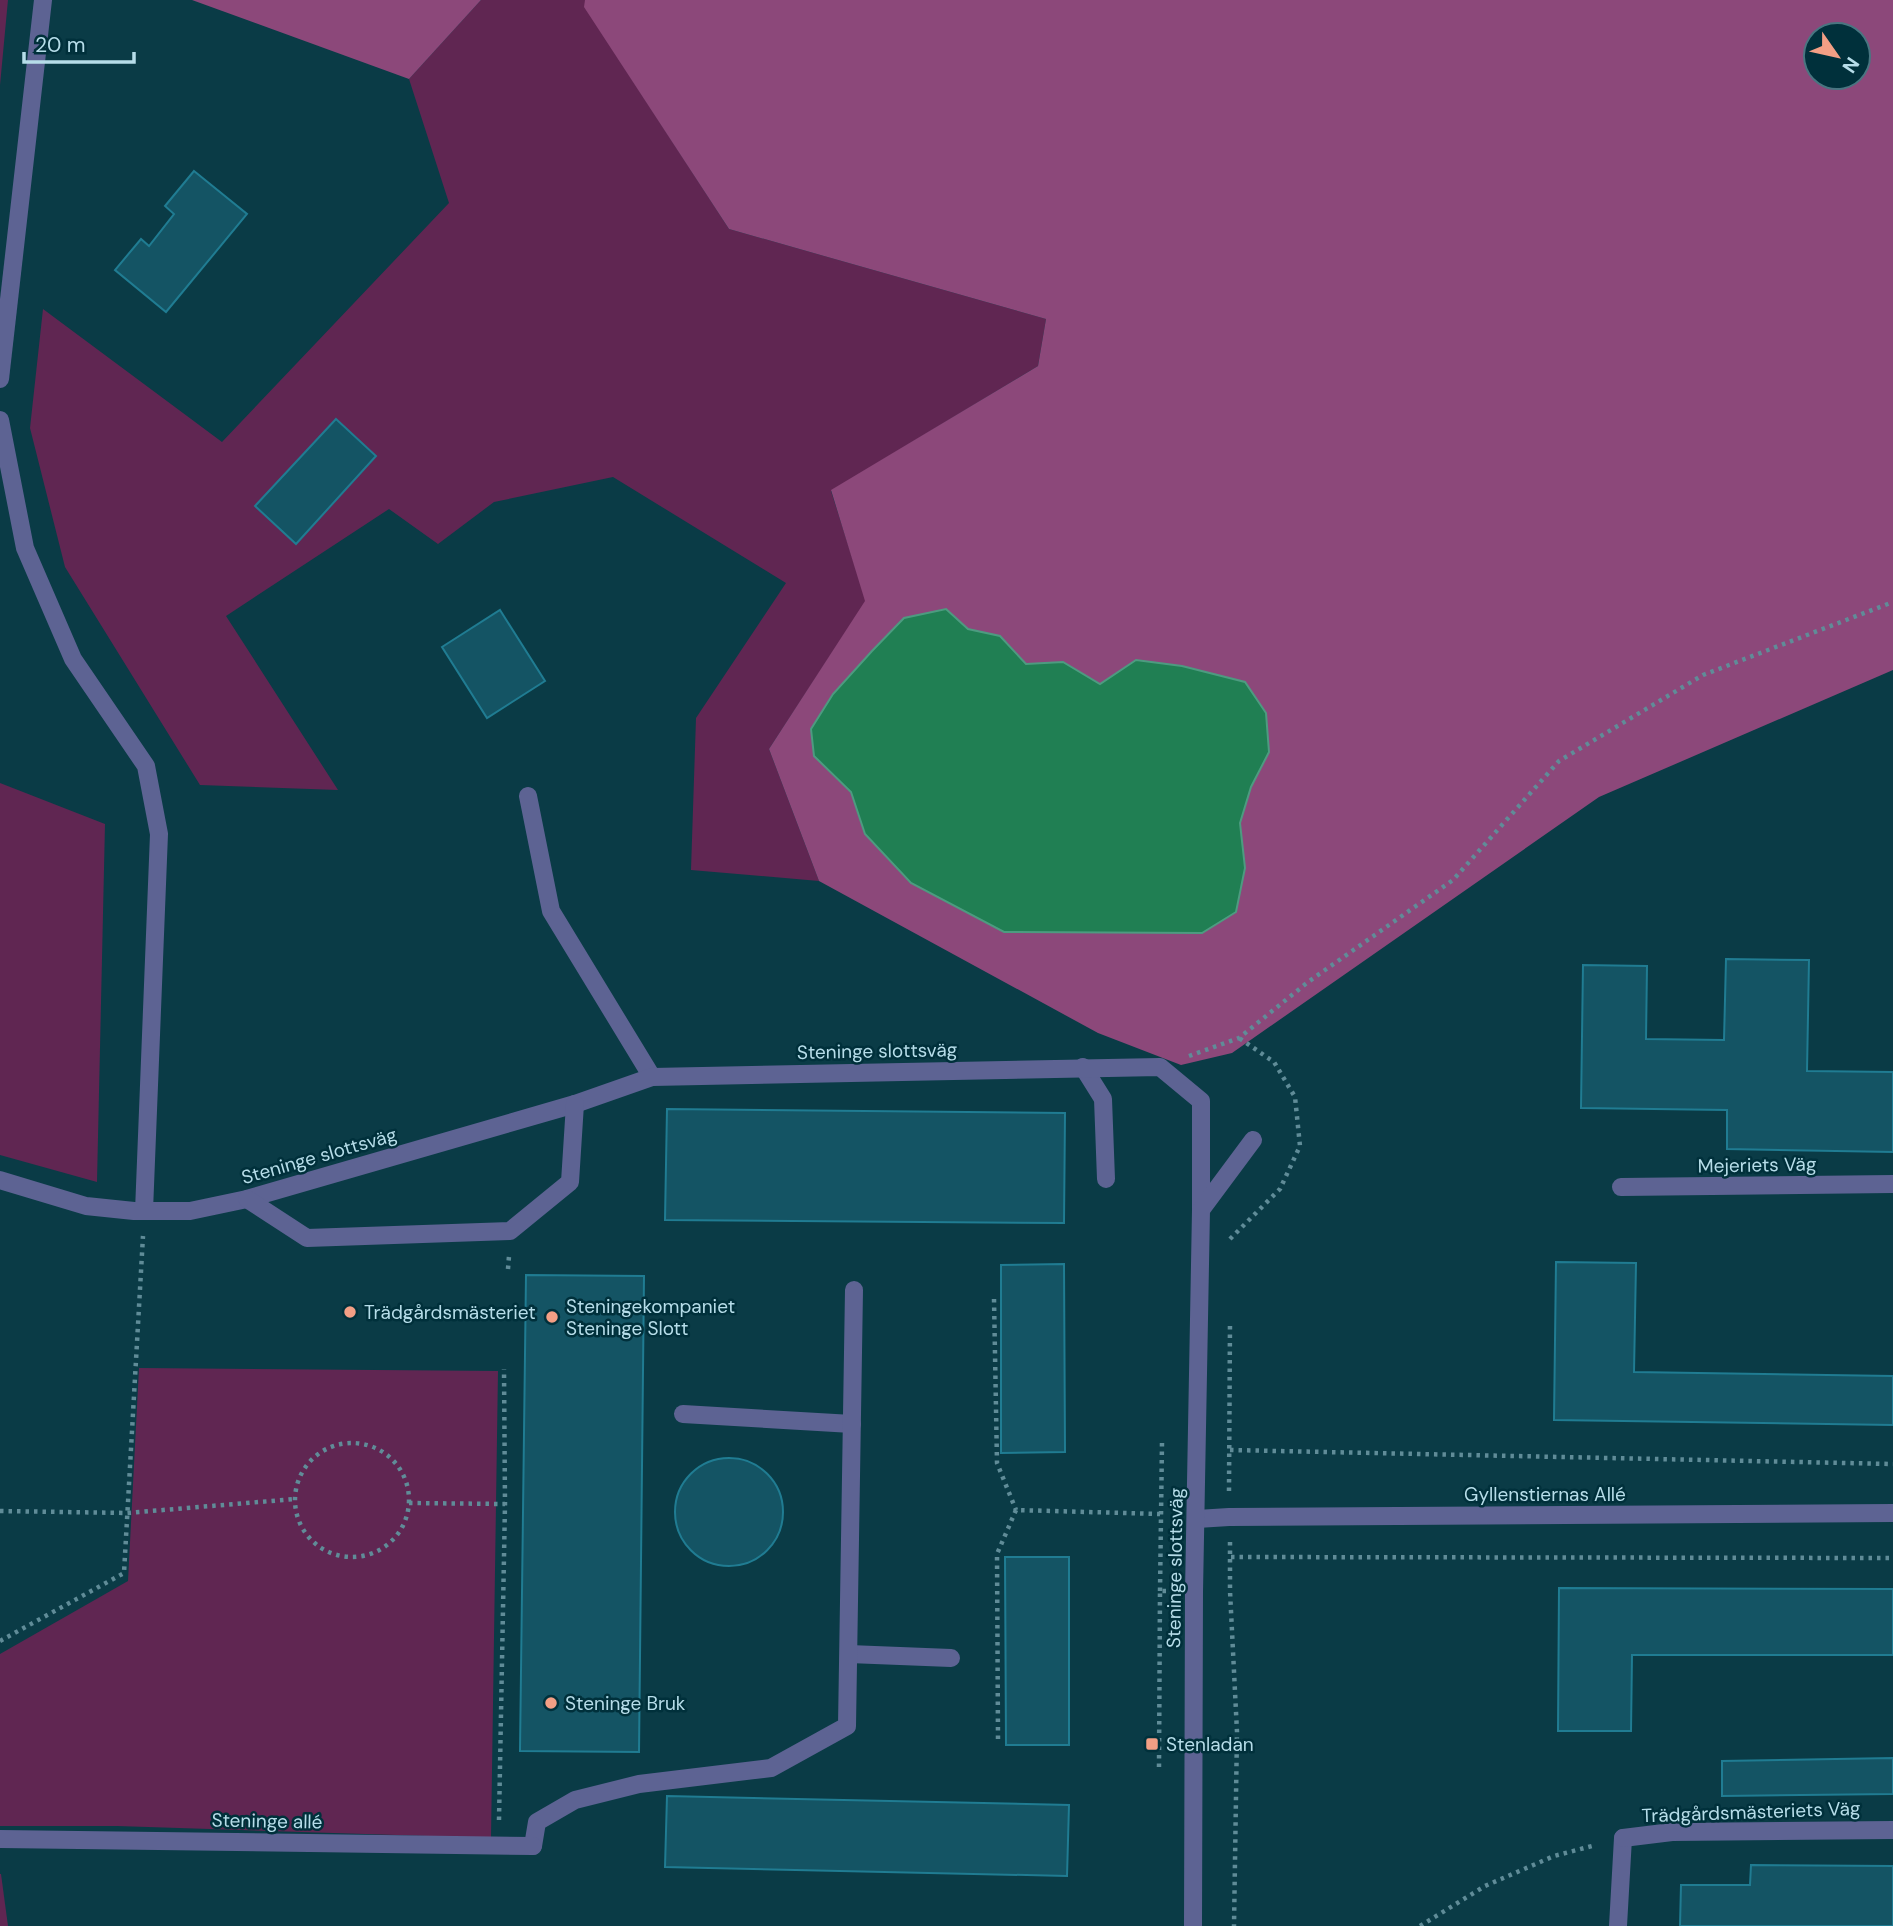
<svg xmlns="http://www.w3.org/2000/svg" width="1893" height="1926" viewBox="0 0 1893 1926" font-family="'DM Sans',sans-serif">
<style>
.green{fill:#602652}
.forest{fill:#8c487a;fill-rule:evenodd}
.water{fill:#207f53;stroke:#4d9b80;stroke-width:2}
.building{fill:#145464;stroke:#207c92;stroke-width:2}
.lines{fill:none;stroke-linecap:round;stroke-linejoin:round}
.path{stroke:#608c98;stroke-width:4.5;stroke-dasharray:3.5 5;stroke-linecap:butt}
.lane{stroke:#5d6393;stroke-width:18}
.street{stroke:#5d6393;stroke-width:18}
.poi-dot{fill:#f39f85;stroke:#00303b;stroke-width:2.5}
.labels{text-anchor:middle;dominant-baseline:central;stroke-width:5;stroke-linejoin:round;paint-order:stroke}
.street-label{font-size:19px;fill:#b6dde9;stroke:#00303b}
.poi-label{font-size:19px;fill:#b6dde9;stroke:#00303b;text-anchor:start}
</style>
<rect width="100%" height="100%" fill="#0a3b46"/>
<g class="green">
<polygon points="0,0 8,0 0,85"/>
<polygon points="481,0 585,0 585,7 729,229 1046,319 1038,366 831,491 866,601 769,749 819,881 691,870 696,718 786,583 613,477 494,502 438,544 389,509 226,616 338,790 200,785 65,567 30,428 43,309 222,442 449,203 409,79"/>
<polygon points="0,783 105,824 97,1182 0,1155"/>
<polygon points="139,1368 498,1371 491,1838 117,1826 0,1826 0,1654 128,1581"/>
<polygon points="0,1874 1,1874 8,1926 0,1926"/>
</g>
<g class="forest">
<polygon points="192,0 481,0 409,79"/>
<path d="M585,0H1893V670L1599,797L1232,1053L1181,1065L1098,1033L819,881L769,749L865,601L831,490L1038,366L1046,319L729,229L584,7ZM1816,35H1858V77H1816Z"/>
</g>
<polygon class="water" points="946,609 968,629 1000,636 1026,664 1063,662 1100,684 1136,660 1182,666 1245,682 1266,713 1269,752 1251,787 1240,823 1245,868 1236,912 1202,933 1004,932 911,883 865,834 851,792 814,756 811,729 833,694 872,651 904,618"/>
<g class="building">
<polygon points="194,171 247,214 166,312 115,270 141,239 149,246 174,214 165,206"/>
<polygon points="336,419 376,456 296,544 255,506"/>
<polygon points="500,610 545,681 487,718 442,647"/>
<polygon points="1726,959 1809,960 1807,1071 1893,1072 1893,1152 1727,1149 1727,1110 1581,1108 1583,965 1647,966 1646,1039 1724,1040"/>
<polygon points="667,1109 1065,1113 1064,1223 665,1220"/>
<polygon points="1556,1262 1636,1263 1634,1372 1893,1376 1893,1425 1554,1420"/>
<polygon points="1064,1264 1065,1452 1001,1453 1001,1265"/>
<polygon points="526,1275 644,1276 639,1752 520,1751"/>
<circle cx="729" cy="1512" r="54"/>
<polygon points="1005,1557 1069,1557 1069,1745 1006,1745"/>
<polygon points="1559,1588 1893,1589 1893,1655 1632,1655 1631,1731 1558,1731"/>
<polygon points="1893,1758 1893,1794 1722,1796 1722,1761"/>
<polygon points="667,1796 1069,1805 1067,1876 665,1867"/>
<polygon points="1751,1865 1893,1866 1893,1926 1680,1926 1681,1885 1750,1885"/>
</g>
<g class="lines">
<g class="path">
<polyline points="1189,1056 1239,1038 1308,982 1453,880 1559,761 1703,675 1893,602"/>
<polyline points="1230,1239 1280,1189 1300,1146 1295,1097 1274,1062 1239,1038"/>
<polyline points="508,1269 509,1256"/>
<polyline points="994,1299 997,1463 1016,1510"/>
<circle cx="352" cy="1500" r="57"/>
<polyline points="1230,1450 1893,1464"/>
<polyline points="1229,1491 1230,1322"/>
<polyline points="409,1503 505,1504"/>
<polyline points="0,1511 127,1513 295,1499"/>
<polyline points="1230,1542 1230,1591 1237,1732 1234,1926"/>
<polyline points="1231,1557 1893,1558"/>
<polyline points="1160,1591 1162,1442"/>
<polyline points="0,1641 124,1573 143,1236"/>
<polyline points="998,1739 997,1554 1016,1510 1160,1514"/>
<polyline points="1159,1767 1160,1591 1166,1591"/>
<polyline points="499,1820 505,1504 504,1369"/>
<polyline points="1420,1926 1485,1886 1554,1856 1596,1845"/>
</g>
<g class="lane">
<polyline points="528,796 551,911 652,1077"/>
<polyline points="1083,1067 1103,1099 1106,1179"/>
<polyline points="683,1414 852,1424"/>
<polyline points="849,1654 951,1658"/>
<polyline points="533,1846 537,1822 575,1800 639,1784 771,1768 847,1726 854,1290"/>
<polyline points="1618,1926 1623,1838"/>
</g>
<g class="street">
<polyline points="0,379 43,0"/>
<polyline points="0,420 25,548 73,659 146,766 159,834 144,1211"/>
<polyline points="0,1180 86,1206 134,1211 190,1211 247,1199 575,1104 652,1077 1160,1067 1201,1101 1201,1210"/>
<polyline points="1621,1187 1893,1184"/>
<polyline points="247,1199 307,1238 510,1231 570,1182 575,1104"/>
<polyline points="1197,1519 1229,1517 1893,1513"/>
<polyline points="1623,1838 1672,1832 1893,1830"/>
<polyline points="0,1839 533,1846"/>
<polyline points="1193,1926 1194,1592 1201,1210 1253,1140"/>
</g>
</g>
<g class="poi-dot">
<circle cx="350" cy="1312" r="7"/>
<circle cx="552" cy="1317" r="7"/>
<circle cx="551" cy="1703" r="7"/>
<rect x="1145" y="1737" width="14" height="14" rx="3.5"/>
</g>
<g class="labels">
<g class="street-label">
<text transform="translate(877 1051) rotate(-1)">Steninge slottsväg</text>
<text transform="translate(319 1156) rotate(-16)">Steninge slottsväg</text>
<text transform="translate(1757 1165) rotate(-1)">Mejeriets Väg</text>
<text x="1545" y="1494">Gyllenstiernas Allé</text>
<text transform="translate(1175 1568) rotate(-89)">Steninge slottsväg</text>
<text transform="translate(1751 1812) rotate(-2)">Trädgårdsmästeriets Väg</text>
<text transform="translate(267 1821) rotate(1)">Steninge allé</text>
</g>
<g class="poi-label">
<text x="566" y="1306">Steningekompaniet<tspan x="566" dy="22">Steninge Slott</tspan></text>
<text x="364" y="1312">Trädgårdsmästeriet</text>
<text x="565" y="1703">Steninge Bruk</text>
<text x="1166" y="1744">Stenladan</text>
</g>
</g>
<g transform="translate(1837 56) rotate(124)"><circle r="33" fill="#00303b" stroke="#497581" stroke-width="2"/>
<path d="M0-5L12 26L0 18L-12 26Z" fill="#f39f85"/>
<text y="-10" font-size="19" font-weight="bold" text-anchor="middle" fill="#b6dde9">N</text>
</g>
<path d="M24 52v10h110v-10" fill="none" stroke="#b6dde9" stroke-width="3.5"/>
<text x="35" y="52" font-size="21" fill="#b6dde9" stroke="#00303b" stroke-width="5" paint-order="stroke">20 m</text>
</svg>
